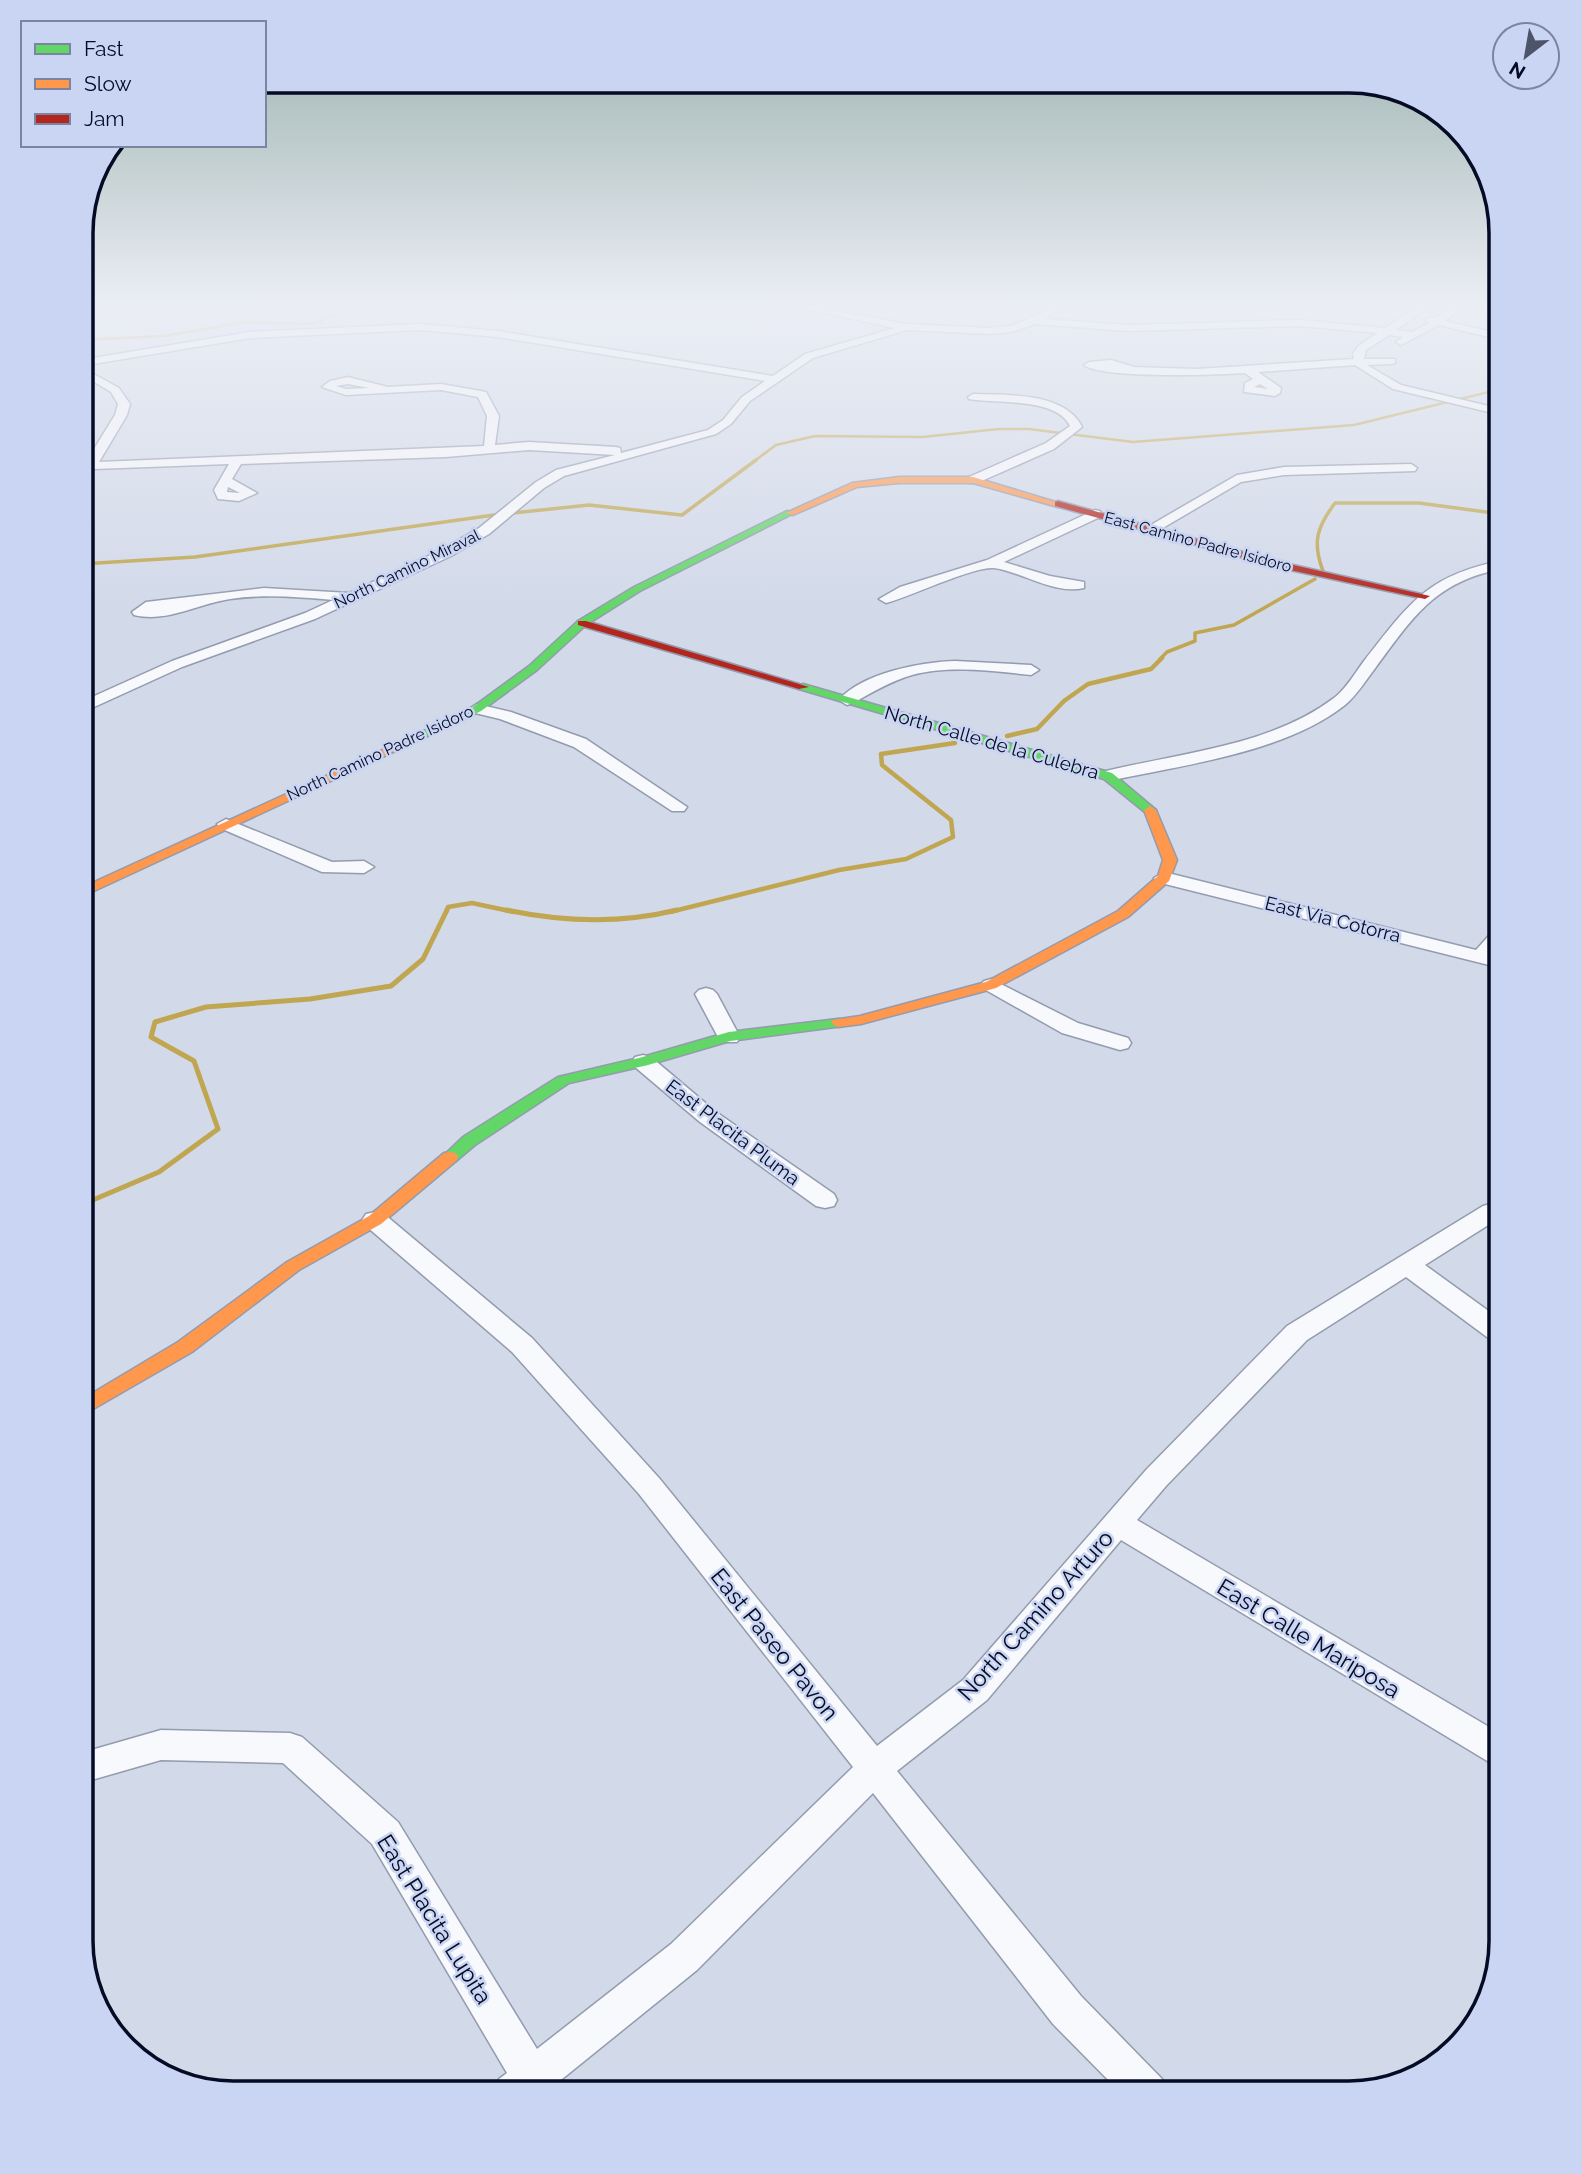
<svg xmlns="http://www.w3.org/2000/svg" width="1582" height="2174" viewBox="0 0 1582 2174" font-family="Raleway,sans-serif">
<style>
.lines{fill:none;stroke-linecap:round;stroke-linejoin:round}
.stream-far3{stroke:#c0a650;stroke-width:2.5}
.stream-far2{stroke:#c0a650;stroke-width:3.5}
.stream-far1{stroke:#c0a650;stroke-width:4.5}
.stream{stroke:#c0a650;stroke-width:5}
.street-casing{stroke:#939bae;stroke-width:3}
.fast-casing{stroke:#939bae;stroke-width:3}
.slow-casing{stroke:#939bae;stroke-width:3}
.jam-casing{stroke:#939bae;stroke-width:3}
.street{fill:#f8f9fc;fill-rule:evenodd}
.fast{fill:#63d668;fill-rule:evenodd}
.slow{fill:#ff974d;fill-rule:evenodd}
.jam{fill:#b3261e;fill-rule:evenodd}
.labels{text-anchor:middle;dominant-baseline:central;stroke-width:5;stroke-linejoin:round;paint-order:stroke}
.far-street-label{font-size:16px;fill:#050b24;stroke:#c9d5f2}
.street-label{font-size:19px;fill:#050b24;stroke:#c9d5f2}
.near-street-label{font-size:23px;fill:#050b24;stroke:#c9d5f2}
.rim{fill:none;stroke:#050b24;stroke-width:3.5}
</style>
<rect width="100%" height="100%" fill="#d2d9e9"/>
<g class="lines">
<g class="stream-far3">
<polyline points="81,340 164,336 245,322 308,324 322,321 349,307 358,307"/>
<polyline points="753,462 776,445 815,436 922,437 999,429 1029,429 1133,442 1354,425 1501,389"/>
</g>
<g class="stream-far2">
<polyline points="81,564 195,557 494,515 589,505 682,515 756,460"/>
<path d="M1323,571C1312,542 1317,527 1335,503H1419L1501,514"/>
<polyline points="1160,659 1167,652 1195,641 1195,633 1234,625 1315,579"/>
</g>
<g class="stream-far1">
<polyline points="1007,736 1037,729 1064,701 1088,684 1151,669 1162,658"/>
<polyline points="446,912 448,907 472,903 514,912"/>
<polyline points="670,912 839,870 906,859 953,837 951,820 882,765 881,754 955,743"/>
</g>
<g class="stream">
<path d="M506,910C563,922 620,924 677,910"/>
<polyline points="81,1205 159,1172 218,1129 194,1061 151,1037 155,1022 206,1007 310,999 391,986 423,959 447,910"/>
</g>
<g class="street-casing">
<g id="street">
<path d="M796,307H814L907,324L989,328L1011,326L1054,307H1064L1044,319L1128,325L1300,320L1385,328L1418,307H1428L1396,330L1412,332L1429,323L1425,320L1427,318H1435L1450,308L1471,307L1456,312L1445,321L1501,334V340L1439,325L1401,345L1396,342L1403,337L1389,335L1366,350L1364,359H1395V363L1391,364L1367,365L1401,385L1501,409V415L1393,389L1355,365L1258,372L1281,388L1280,393L1275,396L1244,392L1245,383L1253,379L1245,373C1216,375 1103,379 1084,365L1089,362L1111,360L1134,367L1197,369L1354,359L1353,354L1358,346L1378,333L1300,326L1128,331L1035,324L1012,332L989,334L907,330L813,358L750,401L731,424L716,434L564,476L544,488L489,534L451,556L315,619L182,667L81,713V702L172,661L305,613L333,600C299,597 264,594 230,599C197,604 167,623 134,615L132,612L146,602L264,588L349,593L441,550L479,528L536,482L556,470L615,455L529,450L446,457L241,464L232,479L257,493L239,501L218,499L214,490L229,464L94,469L89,477H81V462H86L115,415L118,404L111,392L81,374V367L119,388L130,404L127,415L99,462L484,446L487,416L478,397L441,390L346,395L322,387L330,381L348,377L388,387L441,384L486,392L499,416L495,445L529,442L616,447L620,448L621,453L708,430L723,420L742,397L765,381L498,337L421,330L250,338L81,366V360L250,332L421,324L498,331L773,376L805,354L895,328ZM348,384L369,388L346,389L336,386ZM1260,384L1268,389L1254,387ZM228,487L240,493L227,492Z"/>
<path d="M973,394C1006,395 1065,392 1082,427L1054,449L977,483H969V477L1046,443L1070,426C1056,397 996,404 969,399L968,397Z"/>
<polygon points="1411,464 1417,468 1415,471 1284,475 1241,482 1156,532 1151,533 1144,529 1237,475 1284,467"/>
<path d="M1095,510L1100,511V517L1004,562L1050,576L1084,582V588C1054,595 1023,572 994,568C974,566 909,597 886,603L879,599L900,587L987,560Z"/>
<path d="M1501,561V569C1435,582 1414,616 1376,667C1366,680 1357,695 1345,705C1284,753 1183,765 1108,781L1099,776L1102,772C1178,753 1269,747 1334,698C1346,689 1355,673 1364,661C1408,605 1427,575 1501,561Z"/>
<path d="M955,661L1031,665L1039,670L1031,675C993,671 949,665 912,675C891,681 871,693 853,703L847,705L839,700C862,673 921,662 955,661Z"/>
<polygon points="477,704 511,712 586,739 687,807 684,811 672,811 574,747 500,719 471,712 469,709"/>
<polygon points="226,819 332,862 364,861 374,867 364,873 322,872 220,828 217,824"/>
<polygon points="1164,872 1476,950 1494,930 1501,928 1501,946 1494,954 1501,956 1501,968 1157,882 1154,878"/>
<polygon points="991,979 1078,1023 1128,1038 1131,1043 1128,1048 1120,1050 1062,1033 984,989 980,985 984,981"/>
<polygon points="706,988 713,990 717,994 740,1037 737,1042 721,1042 718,1037 695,994 699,990"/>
<polygon points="643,1055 651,1057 716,1112 834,1194 837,1200 834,1206 825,1208 816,1206 700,1122 635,1067 632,1062 635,1057"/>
<polygon points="1501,1201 1501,1217 1425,1265 1501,1320 1501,1342 1491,1340 1406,1277 1307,1340 1166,1486 1137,1520 1501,1734 1501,1766 1489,1762 1121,1540 987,1700 897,1771 1081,1996 1162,2079 1168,2093 1121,2093 1053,2024 873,1793 697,1970 546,2092 493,2093 499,2079 507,2073 372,1844 283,1763 161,1760 81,1783 81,1753 161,1730 290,1733 302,1737 398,1822 537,2049 671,1944 853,1767 639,1494 512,1352 366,1226 362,1220 366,1214 375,1212 384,1214 532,1338 659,1478 877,1746 963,1680 1146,1470 1287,1326 1483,1206"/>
</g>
</g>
<g class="fast-casing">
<g id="fast">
<polygon points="787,511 794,513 640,591 586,625 537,670 481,711 415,742 411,743 405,740 473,707 529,666 578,621 634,587"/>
<polygon points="803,684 1112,773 1156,810 1150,814 1146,813 1104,779 799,689 797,687"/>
<polygon points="838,1019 843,1020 845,1023 843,1026 730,1041 648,1065 569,1083 475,1145 456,1161 444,1161 442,1157 463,1137 558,1077 639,1058 729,1032"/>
</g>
</g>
<g class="slow-casing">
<g id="slow">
<polygon points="899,477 973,477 1062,504 1058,507 973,483 899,483 857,487 793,515 786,513 852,483"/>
<polygon points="411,737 417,740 415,742 81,897 81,888"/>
<polygon points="1150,806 1156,810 1177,860 1169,881 1128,917 996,988 861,1024 838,1027 831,1023 833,1020 860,1016 986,982 1118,911 1158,876 1163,860 1144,810"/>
<polygon points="450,1152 456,1153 458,1157 456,1161 381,1224 299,1270 192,1352 81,1416 81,1400 178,1342 287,1262 369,1216 444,1153"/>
</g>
</g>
<g class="jam-casing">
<g id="jam">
<polygon points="1058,501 1280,562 1430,596 1425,599 1276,567 1055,506 1055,502"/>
<polygon points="578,621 586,621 809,687 799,689 578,625"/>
</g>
</g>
<use href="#street" class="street"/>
<use href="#fast" class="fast"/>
<use href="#slow" class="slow"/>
<use href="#jam" class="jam"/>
</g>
<linearGradient id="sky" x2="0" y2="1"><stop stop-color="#98aeab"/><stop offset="0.5" stop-color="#ebeef5"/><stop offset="1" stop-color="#ebeef5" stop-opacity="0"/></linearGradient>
<rect width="1582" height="611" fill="url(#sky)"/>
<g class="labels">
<g class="far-street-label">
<text transform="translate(1198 542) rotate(15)">East Camino Padre Isidoro</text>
<text transform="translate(407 569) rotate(-26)">North Camino Miraval</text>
<text transform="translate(380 753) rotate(-25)">North Camino Padre Isidoro</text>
</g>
<g class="street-label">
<text transform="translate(992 742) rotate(16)">North Calle de la Culebra</text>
<text transform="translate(1333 919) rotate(14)">East Via Cotorra</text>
<text transform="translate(733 1132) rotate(37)">East Placita Pluma</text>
</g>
<g class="near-street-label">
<text transform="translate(1035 1615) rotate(-48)">North Camino Arturo</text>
<text transform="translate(1309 1638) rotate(31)">East Calle Mariposa</text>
<text transform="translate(775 1644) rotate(51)">East Paseo Pavon</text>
<text transform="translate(435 1919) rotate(58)">East Placita Lupita</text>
</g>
</g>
<path d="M0 0H1582V2174H0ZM233 93H1349A140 140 0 0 1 1489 233V1941A140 140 0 0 1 1349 2081H233A140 140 0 0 1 93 1941V233A140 140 0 0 1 233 93Z" fill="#c9d5f2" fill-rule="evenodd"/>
<path class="rim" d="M233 93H1349A140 140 0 0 1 1489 233V1941A140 140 0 0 1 1349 2081H233A140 140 0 0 1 93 1941V233A140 140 0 0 1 233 93Z"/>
<rect x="21" y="21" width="245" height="126" fill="#c9d5f2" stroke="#7b84a0" stroke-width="2"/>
<rect x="35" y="44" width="35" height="10" fill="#63d668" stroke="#7b84a0" stroke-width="2"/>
<text x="84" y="56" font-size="21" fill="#050b24">Fast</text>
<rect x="35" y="79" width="35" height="10" fill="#ff974d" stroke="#7b84a0" stroke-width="2"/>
<text x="84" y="91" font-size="21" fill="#050b24">Slow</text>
<rect x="35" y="114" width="35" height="10" fill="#b3261e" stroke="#7b84a0" stroke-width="2"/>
<text x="84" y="126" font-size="21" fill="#050b24">Jam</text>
<g transform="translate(1526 56) rotate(211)"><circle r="33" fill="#c9d5f2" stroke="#7b84a0" stroke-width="2"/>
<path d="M0-5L12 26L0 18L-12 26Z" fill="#4d5369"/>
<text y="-10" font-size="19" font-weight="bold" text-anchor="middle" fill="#050b24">N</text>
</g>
</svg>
